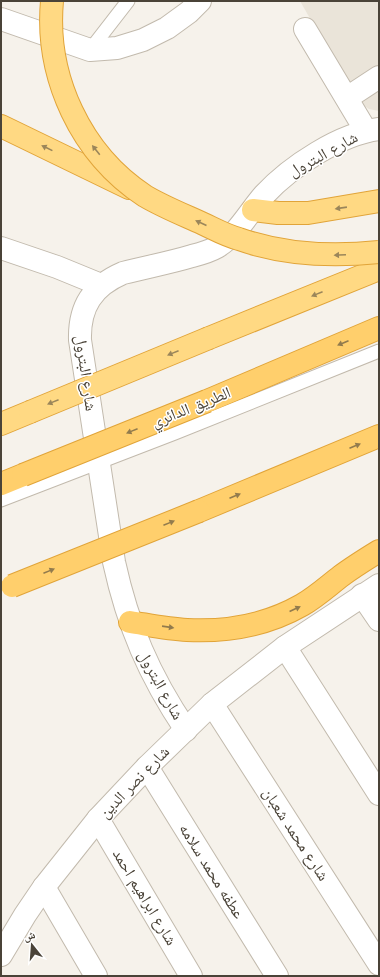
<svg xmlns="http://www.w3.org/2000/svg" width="380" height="977" viewBox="0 0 380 977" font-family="Jost,'Noto Naskh Arabic',sans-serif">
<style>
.residential{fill:#eae4d9}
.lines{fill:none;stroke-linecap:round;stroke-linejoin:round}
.service-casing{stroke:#c2baad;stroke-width:15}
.minor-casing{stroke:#c2baad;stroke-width:24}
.trunk-casing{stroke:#e1a439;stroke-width:24}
.motorway-casing{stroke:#e1a439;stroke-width:24}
.service{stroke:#fff;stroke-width:13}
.minor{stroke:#fff;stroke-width:22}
.trunk{stroke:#ffd983;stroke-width:22}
.motorway{stroke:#ffcf6c;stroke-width:22}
.trunk-bridge-casing{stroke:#e1a439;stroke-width:24;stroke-linecap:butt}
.motorway-bridge-casing{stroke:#e1a439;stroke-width:24;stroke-linecap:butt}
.trunk-bridge{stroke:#ffd983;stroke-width:22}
.motorway-bridge{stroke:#ffcf6c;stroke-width:22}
.oneway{fill:#9b865a}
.oneway2{fill:#927b4d}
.labels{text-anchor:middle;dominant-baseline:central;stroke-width:3;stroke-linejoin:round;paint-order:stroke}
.street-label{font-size:16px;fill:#4a4338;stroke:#fff}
</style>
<rect width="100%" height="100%" fill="#f6f2eb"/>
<polygon class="residential" points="300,1 379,1 379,111 369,109 358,102"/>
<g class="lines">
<g class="service-casing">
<g id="service">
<polyline points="90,50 128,1"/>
<polyline points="1,500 175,433 379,351"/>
</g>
</g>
<g class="minor-casing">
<g id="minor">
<polyline points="1,19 90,50 117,48 143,40 167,28 189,12 200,1"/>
<polyline points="305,29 366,131"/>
<polyline points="347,98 379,77"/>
<polyline points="1,248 57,267 101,285"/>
<polyline points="362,595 379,620"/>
<polyline points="285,647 379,794"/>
<polyline points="212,704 379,964"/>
<path d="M186,730C149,675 128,626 114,562L80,340C79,306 93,286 123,273C146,267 169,263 192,256C200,254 210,251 217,247C238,234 249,212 264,195C291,166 340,134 379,129"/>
<polyline points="147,767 277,976"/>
<polyline points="98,819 191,976"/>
<polyline points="44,887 96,976"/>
<polyline points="1,955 25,915 44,887 98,819 147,767 212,704 285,647 379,585"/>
</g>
</g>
<g class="trunk-casing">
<g id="trunk">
<polyline points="1,126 129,188"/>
<polyline points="253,210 278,213 308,213 379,201"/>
<polyline points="209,338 379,269"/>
<polyline points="1,424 30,412"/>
</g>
</g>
<g class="motorway-casing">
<g id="motorway">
<polyline points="207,401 379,328"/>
<polyline points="1,484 23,475"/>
<polyline points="199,511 379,436"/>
<path d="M130,622C149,625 168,629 187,630C227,632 267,625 302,605C316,597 328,586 341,576C353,567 366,559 379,551"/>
</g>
</g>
<use href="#service" class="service"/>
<use href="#minor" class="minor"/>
<use href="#trunk" class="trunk"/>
<use href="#motorway" class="motorway"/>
<g class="trunk-bridge-casing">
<g id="trunk-bridge">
<path d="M52,1C45,77 81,154 145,196C162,206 179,213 197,221C211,227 224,235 239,239C284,255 331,257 379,252"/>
<polyline points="30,412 209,338"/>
</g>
</g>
<g class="motorway-bridge-casing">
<g id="motorway-bridge">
<polyline points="23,475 207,401"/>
<polyline points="12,586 199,511"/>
</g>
</g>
<use href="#trunk-bridge" class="trunk-bridge"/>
<use href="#motorway-bridge" class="motorway-bridge"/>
</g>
<defs><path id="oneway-solid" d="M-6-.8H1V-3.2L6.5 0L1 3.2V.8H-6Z"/></defs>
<g class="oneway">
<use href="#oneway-solid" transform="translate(47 148) rotate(-154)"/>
<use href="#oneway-solid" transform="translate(96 150) rotate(-129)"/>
<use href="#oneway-solid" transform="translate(341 208) rotate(172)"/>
<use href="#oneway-solid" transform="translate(201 223) rotate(-156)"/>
<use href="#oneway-solid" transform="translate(340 255) rotate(178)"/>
<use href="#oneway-solid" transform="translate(317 294) rotate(158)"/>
<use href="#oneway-solid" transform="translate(173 353) rotate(158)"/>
<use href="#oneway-solid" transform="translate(53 402) rotate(158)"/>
</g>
<g class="oneway2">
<use href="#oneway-solid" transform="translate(343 343) rotate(157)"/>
<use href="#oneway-solid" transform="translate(132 431) rotate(158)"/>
<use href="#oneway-solid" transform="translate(355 446) rotate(-23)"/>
<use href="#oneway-solid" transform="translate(235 496) rotate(-23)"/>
<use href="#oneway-solid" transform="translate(169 523) rotate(-22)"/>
<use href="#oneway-solid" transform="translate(49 571) rotate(-22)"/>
<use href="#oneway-solid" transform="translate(295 609) rotate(-25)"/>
<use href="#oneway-solid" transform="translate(168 627) rotate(8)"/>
</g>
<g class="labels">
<g class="street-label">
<text transform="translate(323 154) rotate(-29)">شارع البترول</text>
<text transform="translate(86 373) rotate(82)">شارع البترول</text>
<text transform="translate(191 407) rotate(-22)">الطريق الدائري</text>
<text transform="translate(161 685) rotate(61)">شارع البترول</text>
<text transform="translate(134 782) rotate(-46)">شارع نصر الدين</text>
<text transform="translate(296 834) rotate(57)">شارع محمد شعبان</text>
<text transform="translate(212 871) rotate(58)">عطفه محمد سلامه</text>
<text transform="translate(145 897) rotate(59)">شارع ابراهيم احمد</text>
</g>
</g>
<rect width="380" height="977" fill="none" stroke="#4a4338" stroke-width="4"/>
<g transform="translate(32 945) rotate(343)" stroke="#ffffff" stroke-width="3" paint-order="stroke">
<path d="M0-3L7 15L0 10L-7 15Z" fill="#4a4338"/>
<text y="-6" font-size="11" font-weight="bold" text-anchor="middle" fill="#4a4338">ش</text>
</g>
</svg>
